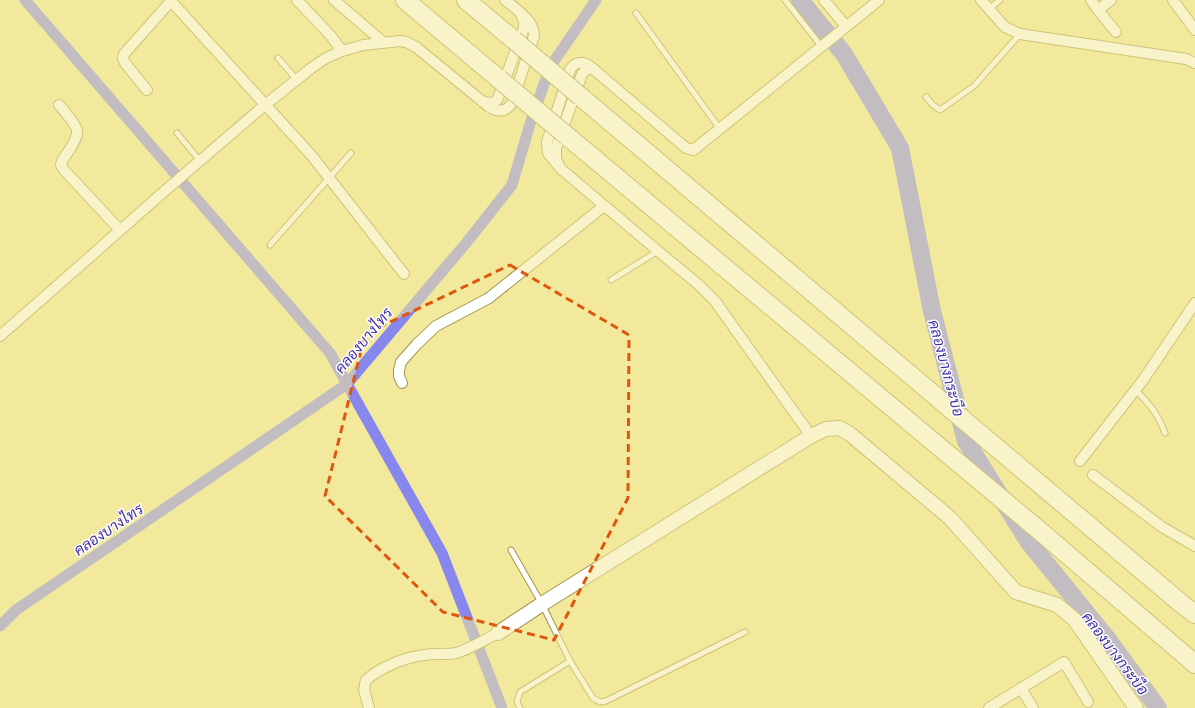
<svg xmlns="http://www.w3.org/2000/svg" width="1195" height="708" viewBox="0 0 1195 708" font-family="'Open Sans',Sarabun,sans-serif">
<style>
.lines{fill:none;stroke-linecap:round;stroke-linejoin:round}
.canal{stroke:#8787ed;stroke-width:11}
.river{stroke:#8787ed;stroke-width:18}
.lane-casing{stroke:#a1974e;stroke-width:7}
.street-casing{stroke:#a1974e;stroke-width:12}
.secondary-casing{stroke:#a1974e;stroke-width:16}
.highway-casing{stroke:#a1974e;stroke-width:20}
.lane{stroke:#fff;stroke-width:5}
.street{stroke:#fff;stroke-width:10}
.secondary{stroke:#fff;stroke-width:14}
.highway{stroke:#fff;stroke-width:18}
.highway-bridge-casing{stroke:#a1974e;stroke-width:20;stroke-linecap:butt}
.highway-bridge{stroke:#fff;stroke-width:18}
.marked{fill:none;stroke:#df570c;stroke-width:3;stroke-dasharray:8 5;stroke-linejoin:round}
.labels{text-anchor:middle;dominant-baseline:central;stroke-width:3;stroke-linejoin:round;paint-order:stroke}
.water-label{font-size:15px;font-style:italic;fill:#4332a8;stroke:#fff}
</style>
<rect width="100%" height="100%" fill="#f2e99d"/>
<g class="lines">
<g class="canal">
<polyline points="25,0 330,353 347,384 442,553 502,708"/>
<polyline points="0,626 16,610 347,384 467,242 512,185 530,124 550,67 596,0"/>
</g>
<polyline class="river" points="800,0 844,54 900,148 932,311 966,441 1028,541 1109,641 1158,708"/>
<g class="lane-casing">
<g id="lane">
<polyline points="785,0 821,46"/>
<polyline points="989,9 1000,0"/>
<polyline points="636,13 720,129"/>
<polyline points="278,58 297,80"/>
<polyline points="926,97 932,104 940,110 974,86 1020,34"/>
<polyline points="177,133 200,161"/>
<polyline points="270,245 351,153"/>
<polyline points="611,280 658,251"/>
<path d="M1135,389C1150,405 1157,412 1165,433"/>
<polyline points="511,550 542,604 570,661 593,698 600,702 606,701 745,632"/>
<polyline points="520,708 517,702 520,692 570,661"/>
</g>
</g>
<g class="street-casing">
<g id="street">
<polyline points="170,0 312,156 404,274"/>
<polyline points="297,0 331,36 342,51"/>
<polyline points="334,0 383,42"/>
<polyline points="824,0 846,26"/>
<polyline points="981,0 1005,27 1020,34 1186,59 1195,63"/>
<polyline points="1091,0 1098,10 1111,0"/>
<polyline points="1173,0 1195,30"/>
<polyline points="1098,10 1116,32"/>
<polyline points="147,90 125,63 123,58 124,54 171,1"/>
<path d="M482,101C488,103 494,105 498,98L524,28V22L521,14"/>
<path d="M59,105C64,111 78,126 77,133C77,141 66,154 62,161L61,165L64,170L120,230"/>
<polyline points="559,165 556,159 556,148 582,74 588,68 595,70"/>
<path d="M0,336L167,189L265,105L310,69L326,58L342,51L363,45L400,41L406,42L416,47L488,106C497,112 505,113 512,103L534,36C534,20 517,10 505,0"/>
<polyline points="402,383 399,376 399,370 401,362 417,344 436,326 489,298 604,206"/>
<path d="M811,436L715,301L699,285L658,251L561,169L548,153L547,142L570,70C575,61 583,61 591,67L686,148L693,150L696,148L879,0"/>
<polyline points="1080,461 1143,380 1195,303"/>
<polyline points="1093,475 1162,527 1195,546"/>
<polyline points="1021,688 1033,708"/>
<path d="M369,708L364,690L366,680C381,667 405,657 425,655C435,653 446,655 456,653C468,650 486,639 498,633"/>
<polyline points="989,708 1064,662 1088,702"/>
</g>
</g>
<g class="secondary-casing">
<polyline id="secondary" points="498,633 542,604 811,436 826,429 839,428 850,434 950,518 1016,592 1057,605 1074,619 1136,708"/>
</g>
<g class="highway-casing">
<g id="highway">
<polyline points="405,0 499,79"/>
<polyline points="466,0 514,40"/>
<polyline points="581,97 1183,605 1195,614"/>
<polyline points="567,136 1040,531 1195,664"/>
</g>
</g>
<use href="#lane" class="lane"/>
<use href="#street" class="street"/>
<use href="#secondary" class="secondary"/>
<use href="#highway" class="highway"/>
<g class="highway-bridge-casing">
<g id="highway-bridge">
<polyline points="514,40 581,97"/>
<polyline points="499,79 567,136"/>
</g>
</g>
<use href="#highway-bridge" class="highway-bridge"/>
</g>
<path d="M0 0H1195V708H0ZM510,265L629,335L628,498L554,640L443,612L325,496L365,334Z" fill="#f2e99d" fill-opacity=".55" fill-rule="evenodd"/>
<path class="marked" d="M510,265L629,335L628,498L554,640L443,612L325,496L365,334Z"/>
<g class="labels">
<g class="water-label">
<text transform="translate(363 340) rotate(-50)">คลองบางไทร</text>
<text transform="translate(947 368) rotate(75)">คลองบางกระบือ</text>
<text transform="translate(108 529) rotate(-34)">คลองบางไทร</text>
<text transform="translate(1116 653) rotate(53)">คลองบางกระบือ</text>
</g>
</g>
</svg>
